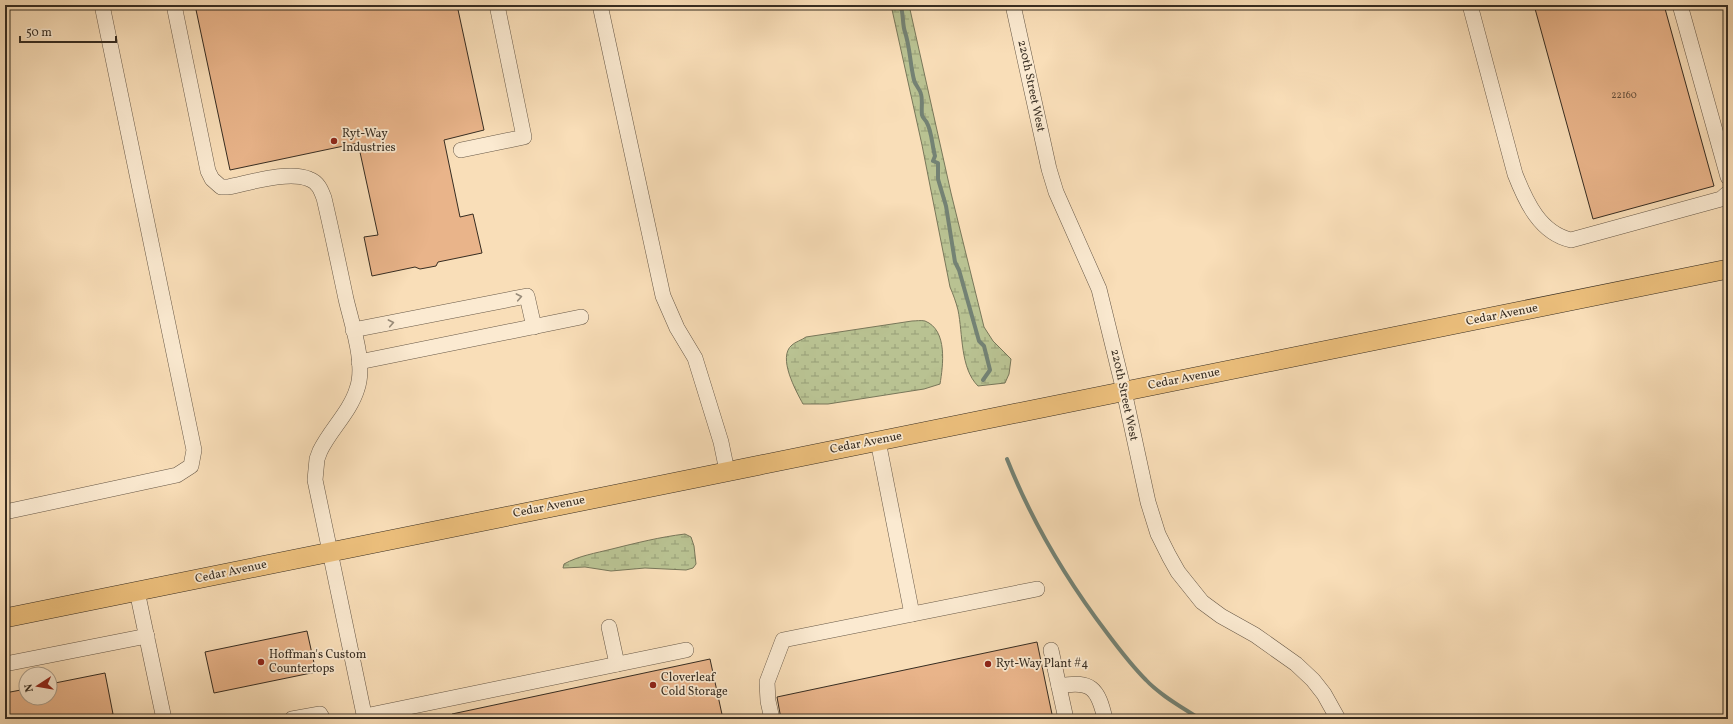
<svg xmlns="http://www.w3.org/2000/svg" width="1733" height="724" viewBox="0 0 1733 724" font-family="Vollkorn,serif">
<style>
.wetland{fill:url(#wetland-marsh);stroke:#78775a}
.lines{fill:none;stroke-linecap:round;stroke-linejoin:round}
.stream{stroke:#748274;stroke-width:4}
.building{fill:#e9b48a;stroke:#362c21}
.minor-casing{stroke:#675847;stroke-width:16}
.major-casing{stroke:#362c21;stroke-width:20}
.minor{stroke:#fbead1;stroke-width:15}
.major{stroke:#ecbf7c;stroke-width:19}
.oneway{stroke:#988b79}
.poi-dot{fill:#8f2418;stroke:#fbead1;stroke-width:1.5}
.labels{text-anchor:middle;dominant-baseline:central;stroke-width:3.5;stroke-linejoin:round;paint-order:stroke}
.number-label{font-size:10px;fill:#634e3b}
.street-label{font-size:12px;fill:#362c21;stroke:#fbead1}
.poi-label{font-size:12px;fill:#362c21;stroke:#fbead1;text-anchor:start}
</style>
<defs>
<pattern id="wetland-marsh" width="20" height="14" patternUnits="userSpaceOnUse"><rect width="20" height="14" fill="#b9c292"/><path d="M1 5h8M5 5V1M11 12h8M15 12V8" fill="none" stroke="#979e77"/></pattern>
</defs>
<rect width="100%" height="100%" fill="#f9deb8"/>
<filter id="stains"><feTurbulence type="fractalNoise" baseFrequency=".005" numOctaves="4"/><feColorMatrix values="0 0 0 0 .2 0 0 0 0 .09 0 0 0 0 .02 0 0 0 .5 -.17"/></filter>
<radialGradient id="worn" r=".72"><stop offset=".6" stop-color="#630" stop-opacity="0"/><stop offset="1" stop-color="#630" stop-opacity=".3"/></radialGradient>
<g class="wetland">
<path d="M891,5H909L951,193L984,327L993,341L1011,359L1009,374L1005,383L978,386C960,368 963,334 958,310C956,302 953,294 950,287L922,145Z"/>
<path d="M912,321C916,321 921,320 925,321C948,330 943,366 940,384L924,389L828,404H803C796,391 777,357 792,345C795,342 802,340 806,337Z"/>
<path d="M685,534L691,537L694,546L696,564L693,568L686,570L645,568L611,571L585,567L563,568L564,564C578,556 596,553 612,549C636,543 660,537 685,534Z"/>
</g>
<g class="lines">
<g class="stream">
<path d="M900,5C904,13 902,24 905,32C910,47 910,64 914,80C915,85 920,89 921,94C923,101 921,108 922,115C923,119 926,120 927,123C932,132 932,146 935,156L933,161L938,163V179L946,206L955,262L959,270L979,341L984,346L990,370L983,380"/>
<path d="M1007,459C1032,522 1066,579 1107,633C1119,649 1131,665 1146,680C1161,696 1182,707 1200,719"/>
</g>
</g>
<g class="building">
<polygon points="195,5 457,5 484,130 444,140 460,217 473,214 482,253 438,262 436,266 420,269 415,267 372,276 364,237 378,235 358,143 230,170"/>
<polygon points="1534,5 1664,5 1714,186 1593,219"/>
<polygon points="307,631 316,672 214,693 205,652"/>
<polygon points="1037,642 1053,719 781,719 777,697"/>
<polygon points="710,659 723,719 452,719 452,714"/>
<polygon points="105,673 113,714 87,719 7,719 5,707 5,693 26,689 26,698 50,698 50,684"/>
</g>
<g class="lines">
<g class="minor-casing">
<g id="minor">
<path d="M174,5L208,171L212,179L221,187H228C249,183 289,170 309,179C318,182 321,190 324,198C332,232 339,266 346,299C352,325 366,364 357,389C350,412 330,430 320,451L317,459L315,480L365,719"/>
<polyline points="600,5 663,296 677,328 695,358 721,442 727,471"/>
<polyline points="1013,5 1049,169 1056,192 1099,289 1124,391 1148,502 1158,534 1169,556 1178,572 1202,602 1221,616 1255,635 1296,664 1313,680 1324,694 1338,719"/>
<path d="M1470,5L1515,174C1526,202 1540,233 1571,240L1721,199L1728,193"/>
<polyline points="1680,5 1728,177"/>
<polyline points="461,150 524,137 497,5"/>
<polyline points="353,330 527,296 534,327"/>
<polyline points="359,362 581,317"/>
<polyline points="878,441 912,614"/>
<polyline points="5,512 177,475 191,466 194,450 102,5"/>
<polyline points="137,591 164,719"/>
<polyline points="609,627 617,664"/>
<polyline points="1051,650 1066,719"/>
<polyline points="5,664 147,636"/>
<path d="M1059,686C1091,680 1098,688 1105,719"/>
<polyline points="365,716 686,650"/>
<polyline points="292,719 320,714 323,719"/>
<polyline points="772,719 768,701 767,682 783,640 1037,589"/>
</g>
</g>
<g class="major-casing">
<polyline id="major" points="5,618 1728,269"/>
</g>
<use href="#minor" class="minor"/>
<use href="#major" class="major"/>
</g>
<defs><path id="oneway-chevron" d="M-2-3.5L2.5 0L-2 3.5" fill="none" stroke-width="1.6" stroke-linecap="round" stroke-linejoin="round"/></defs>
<g class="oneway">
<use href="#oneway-chevron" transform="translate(519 297) rotate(-11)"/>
<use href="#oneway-chevron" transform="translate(391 323) rotate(-11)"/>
</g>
<g class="poi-dot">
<circle cx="334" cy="141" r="4"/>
<circle cx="261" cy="662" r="4"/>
<circle cx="988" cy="664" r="4"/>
<circle cx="653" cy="685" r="4"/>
</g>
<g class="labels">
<g class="number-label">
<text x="1624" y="95">22160</text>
</g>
<g class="street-label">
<text transform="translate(1031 86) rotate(78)">220th Street West</text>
<text transform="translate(1502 315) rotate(-11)">Cedar Avenue</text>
<text transform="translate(1184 379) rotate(-11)">Cedar Avenue</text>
<text transform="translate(1124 395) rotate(78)">220th Street West</text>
<text transform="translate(866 443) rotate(-11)">Cedar Avenue</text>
<text transform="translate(549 507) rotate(-11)">Cedar Avenue</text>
<text transform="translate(231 572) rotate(-12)">Cedar Avenue</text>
</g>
<g class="poi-label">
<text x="342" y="134">Ryt-Way<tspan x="342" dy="14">Industries</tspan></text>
<text x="269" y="655">Hoffman's Custom<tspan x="269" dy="14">Countertops</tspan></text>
<text x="996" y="664">Ryt-Way Plant #4</text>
<text x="661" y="678">Cloverleaf<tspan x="661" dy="14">Cold Storage</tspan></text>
</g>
</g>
<rect width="1733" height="724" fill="none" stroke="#f9deb8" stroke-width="20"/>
<rect x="6" y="6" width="1721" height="712" fill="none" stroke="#362c21" stroke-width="2"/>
<rect x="10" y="10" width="1713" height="704" fill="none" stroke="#362c21"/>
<g transform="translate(38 686) rotate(258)"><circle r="19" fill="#fbead1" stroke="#ac9e8b"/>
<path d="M0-3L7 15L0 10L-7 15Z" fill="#8f2418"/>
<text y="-6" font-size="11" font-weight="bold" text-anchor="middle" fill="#362c21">N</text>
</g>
<path d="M20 36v6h96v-6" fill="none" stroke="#362c21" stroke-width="2"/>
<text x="26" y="36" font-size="12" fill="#362c21" stroke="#fbead1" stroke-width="3" paint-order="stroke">50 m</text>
<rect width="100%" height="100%" filter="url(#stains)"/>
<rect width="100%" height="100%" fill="url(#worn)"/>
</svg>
